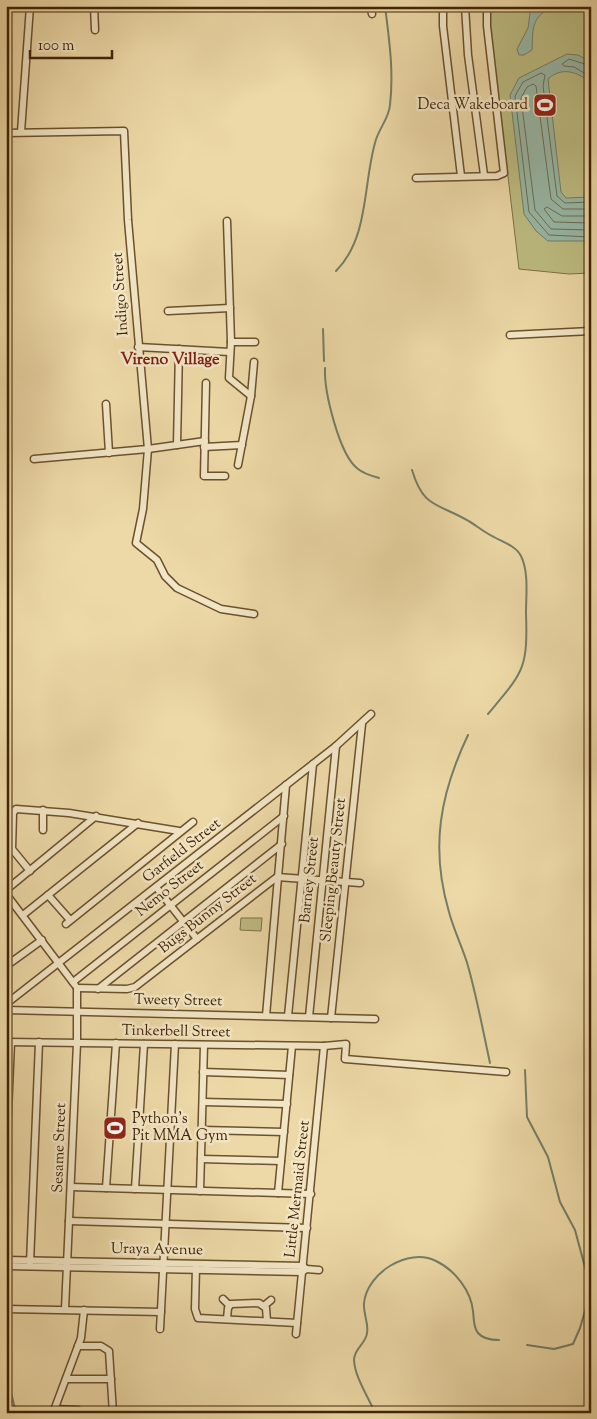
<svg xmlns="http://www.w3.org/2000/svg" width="597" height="1419" viewBox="0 0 597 1419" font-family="'Sorts Mill Goudy',serif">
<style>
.green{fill:#bdbe83;stroke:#7e7144}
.water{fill:#99baa9;stroke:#757e68}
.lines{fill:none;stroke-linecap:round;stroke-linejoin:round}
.shore{stroke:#6c6f58;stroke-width:1}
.stream{stroke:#757e68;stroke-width:2}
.minor-casing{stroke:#6b512e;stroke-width:9}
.minor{stroke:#f3e6c6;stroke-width:6}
.labels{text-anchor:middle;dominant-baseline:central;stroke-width:5;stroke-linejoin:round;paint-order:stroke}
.poi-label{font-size:15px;fill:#402406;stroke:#f3e6c6;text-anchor:end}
.street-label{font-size:15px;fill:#402406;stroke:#f3e6c6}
.neighbourhood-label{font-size:16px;font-weight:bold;fill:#7a1f14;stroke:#f3e6c6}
</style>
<rect width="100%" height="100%" fill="#edd9a7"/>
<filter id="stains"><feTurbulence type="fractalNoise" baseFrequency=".004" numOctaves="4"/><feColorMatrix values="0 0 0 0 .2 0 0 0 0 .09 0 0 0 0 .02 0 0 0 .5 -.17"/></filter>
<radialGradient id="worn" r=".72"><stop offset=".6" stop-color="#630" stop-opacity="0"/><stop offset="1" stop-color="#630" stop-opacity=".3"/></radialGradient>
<g class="green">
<polygon points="490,6 591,6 591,273 569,274 519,269 489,17"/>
<polygon points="241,918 262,918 261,931 240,930"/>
</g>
<g class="water">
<path d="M531,6H553C531,18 533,27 532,50L524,55H519L517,49L528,28Z"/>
<path d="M567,54L578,55L591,62V83C578,72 562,66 548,79L561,192L566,198L591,197V241H548L536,231L524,214L510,95L519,78Z"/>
</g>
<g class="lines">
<g class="shore">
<polyline points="591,66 569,59 562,64 564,66 574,67 591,77"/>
<polyline points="591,202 565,203 557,196 543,86 545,75 541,73 523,82 515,96 529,212 549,235 591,237"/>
<polyline points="591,209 563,209 551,199 536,86 533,84 527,87 521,98 535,210 551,229 591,230"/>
<polyline points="591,216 562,216 547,207 544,209 554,222 591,223"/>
</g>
<g class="stream">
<path d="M336,271C369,238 363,185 375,143C378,129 389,119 390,105C394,71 389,39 385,6"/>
<polyline points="323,329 324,361"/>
<path d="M325,368C324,391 339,455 358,469C364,474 372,476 379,478"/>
<path d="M412,470C423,507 436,503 465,519C475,524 483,532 494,537C503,542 516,546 521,556C529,572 526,596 526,613C528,670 523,672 488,714"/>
<path d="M468,735C440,794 430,848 449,912C454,931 463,948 468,966C477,998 483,1031 490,1063"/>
<polyline points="525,1070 527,1117 548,1157 560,1202 575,1230 586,1271 587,1304 580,1328 573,1344 554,1349 527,1345"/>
<polyline points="6,1372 16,1413"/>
<path d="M375,1413C368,1396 355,1378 354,1360C354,1348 366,1344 367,1333C369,1323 363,1314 364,1303C367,1273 408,1247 436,1261C455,1270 471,1291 473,1311C474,1318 473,1327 478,1333C483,1339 492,1340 499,1340"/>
</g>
<g class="minor-casing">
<g id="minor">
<polyline points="94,6 95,30"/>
<polyline points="370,6 372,14"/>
<polyline points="443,6 443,26 461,176"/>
<polyline points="465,6 468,55 484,175"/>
<polyline points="21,132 30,6"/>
<polyline points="6,133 124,131 128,220 148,449 143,509 136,543 157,560 165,576 177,588 221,609 254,614"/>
<polyline points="416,178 497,176 504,173 487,26 487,6"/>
<polyline points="227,221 231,342 229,378 251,396"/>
<polyline points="168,311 230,308"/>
<polyline points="510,335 591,331"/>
<polyline points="231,342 255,342"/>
<polyline points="138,347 230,352"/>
<polyline points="206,383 204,476 225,476"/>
<polyline points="106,404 109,453"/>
<polyline points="177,445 179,349"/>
<polyline points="204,447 242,445"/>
<polyline points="34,459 148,449 205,441"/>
<polyline points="238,465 251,396 254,362"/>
<polyline points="43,810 43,830"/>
<polyline points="30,871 12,849 13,813 16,809 69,813 179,831"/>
<polyline points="156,887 197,939"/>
<polyline points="6,890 96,816"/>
<polyline points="6,894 75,985"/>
<polyline points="48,895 70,920"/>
<polyline points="23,915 138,823"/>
<polyline points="66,924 193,822"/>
<polyline points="6,966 42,940"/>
<polyline points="73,982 284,816"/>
<polyline points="77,988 127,989 135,987 277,877 360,883"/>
<polyline points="98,989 282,844"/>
<polyline points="6,1004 336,746 371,714"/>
<polyline points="6,1010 375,1019"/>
<polyline points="266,1016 286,785"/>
<polyline points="288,1016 313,764"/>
<polyline points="309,1017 336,746"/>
<polyline points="331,1018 362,724"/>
<polyline points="6,1042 324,1046 346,1044 345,1059 506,1072"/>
<polyline points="203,1072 289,1075"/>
<polyline points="203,1102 287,1104"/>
<polyline points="202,1130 284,1132"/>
<polyline points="201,1159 281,1161"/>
<polyline points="6,1160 11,1042"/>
<polyline points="71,1187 311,1194"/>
<polyline points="106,1188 116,1043"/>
<polyline points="135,1189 144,1044"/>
<polyline points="200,1191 204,1045"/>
<polyline points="278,1193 292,1046"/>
<polyline points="69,1221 307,1228"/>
<polyline points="6,1260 303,1266 306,1269"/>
<polyline points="30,1263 39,1042"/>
<polyline points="6,1266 302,1272 306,1269 319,1270"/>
<polyline points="196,1267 195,1309 198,1318 297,1323"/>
<polyline points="223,1299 229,1305"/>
<polyline points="265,1305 271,1300"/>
<polyline points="6,1309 161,1312"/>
<polyline points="65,1309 77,1043 77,988"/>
<polyline points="227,1319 228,1308 231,1304 259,1303 266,1308 267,1321"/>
<polyline points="160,1329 175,1044"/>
<polyline points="296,1334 324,1046"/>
<polyline points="78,1346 101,1346 109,1351 113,1413"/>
<polyline points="66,1379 111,1379"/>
<polyline points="55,1409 78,1410 81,1413"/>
<polyline points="53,1413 81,1338 84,1310"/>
</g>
</g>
<use href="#minor" class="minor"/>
</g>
<defs>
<g id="stadium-square" transform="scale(1.25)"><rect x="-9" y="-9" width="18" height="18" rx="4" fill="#8f2418" stroke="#f3e6c6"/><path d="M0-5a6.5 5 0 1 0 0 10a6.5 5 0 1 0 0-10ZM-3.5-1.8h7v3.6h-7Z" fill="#fff"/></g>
</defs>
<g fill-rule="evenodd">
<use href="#stadium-square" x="545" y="105"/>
<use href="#stadium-square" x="115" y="1128"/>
</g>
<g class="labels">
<g class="poi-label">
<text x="528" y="105">Deca Wakeboard</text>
<text x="132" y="1119" text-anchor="start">Python's<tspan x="132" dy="17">Pit MMA Gym</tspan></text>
</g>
<g class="street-label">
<text transform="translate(121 294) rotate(-94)">Indigo Street</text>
<text transform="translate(182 851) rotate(-38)">Garfield Street</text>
<text transform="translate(334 870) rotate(-84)">Sleeping Beauty Street</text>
<text transform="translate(310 880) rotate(-84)">Barney Street</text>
<text transform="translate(170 889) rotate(-38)">Nemo Street</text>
<text transform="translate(208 914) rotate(-38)">Bugs Bunny Street</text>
<text transform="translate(178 1001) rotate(1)">Tweety Street</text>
<text transform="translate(176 1032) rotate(1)">Tinkerbell Street</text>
<text transform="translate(60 1148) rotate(-88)">Sesame Street</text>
<text transform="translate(298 1189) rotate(-84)">Little Mermaid Street</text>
<text transform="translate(157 1250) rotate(1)">Uraya Avenue</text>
</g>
<g class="neighbourhood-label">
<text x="170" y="360">Vireno Village</text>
</g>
</g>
<rect width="597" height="1419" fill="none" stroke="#edd9a7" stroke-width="25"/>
<rect x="8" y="8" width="582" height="1404" fill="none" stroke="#402406" stroke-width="2.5"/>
<rect x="12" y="12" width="572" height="1394" fill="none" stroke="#402406"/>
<path d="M30 50v8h82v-8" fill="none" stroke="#402406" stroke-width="2.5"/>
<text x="38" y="50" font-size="15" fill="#402406" stroke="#f3e6c6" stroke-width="4" paint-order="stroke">100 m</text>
<rect width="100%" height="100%" filter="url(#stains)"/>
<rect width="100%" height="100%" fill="url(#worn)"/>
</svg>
